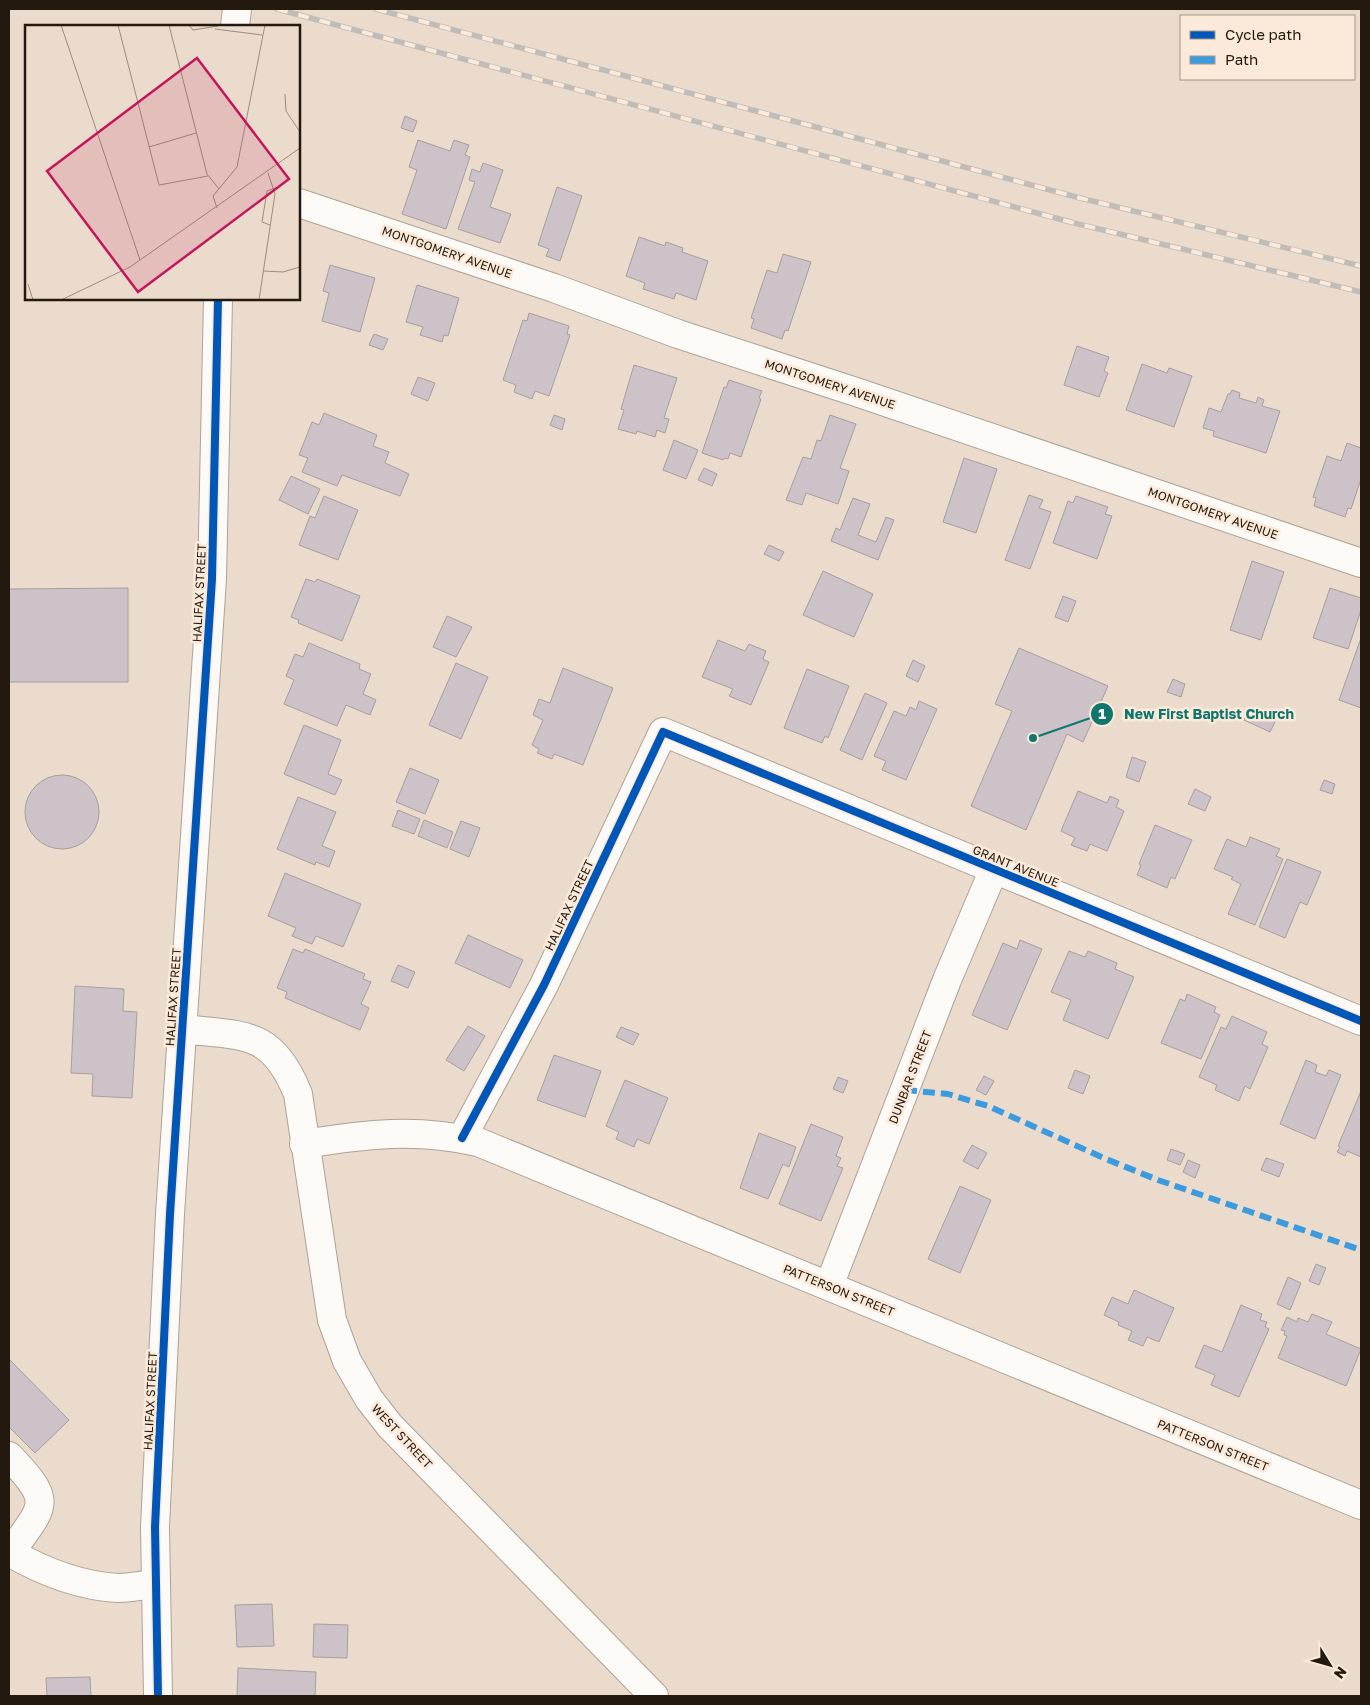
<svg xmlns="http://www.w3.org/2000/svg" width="1370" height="1705" viewBox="0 0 1370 1705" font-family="'Golos Text',sans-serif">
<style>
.building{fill:#cdc2c7;stroke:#a79e9e}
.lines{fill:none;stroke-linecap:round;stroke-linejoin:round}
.minor-casing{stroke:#aea296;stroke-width:30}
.major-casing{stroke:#aea296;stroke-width:30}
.minor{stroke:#fcfaf7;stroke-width:28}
.major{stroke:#fcfaf7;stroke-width:28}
.rail-casing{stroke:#c0bcb8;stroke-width:5.5}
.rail{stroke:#fbead9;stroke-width:4;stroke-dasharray:11;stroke-linecap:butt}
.quiet{stroke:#3c9bde;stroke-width:6;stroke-dasharray:12 6;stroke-linecap:butt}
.cycleway-casing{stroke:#fbead9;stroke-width:11}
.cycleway{stroke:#0057b8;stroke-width:8}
.labels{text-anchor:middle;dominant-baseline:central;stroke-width:5;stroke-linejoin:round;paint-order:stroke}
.street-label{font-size:12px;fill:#23190f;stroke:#fbead9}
.inset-road{fill:none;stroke:#9a8d80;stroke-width:1}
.view{fill:#c2185b;fill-opacity:0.15;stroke:#c2185b;stroke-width:2.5}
.inset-edge{fill:none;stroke:#23190f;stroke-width:2.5}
.leader{fill:none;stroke:#0f766e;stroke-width:2}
.callout-dot{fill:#0f766e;stroke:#fbead9;stroke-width:2}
.mark-label{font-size:15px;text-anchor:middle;font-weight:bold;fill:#fff}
.callout-label{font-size:14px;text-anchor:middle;font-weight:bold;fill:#0f766e;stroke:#fbead9;stroke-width:5;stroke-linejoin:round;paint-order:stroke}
</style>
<rect width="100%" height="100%" fill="#eadbcc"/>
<g class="building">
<polygon points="405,116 417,121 413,132 401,128"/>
<polygon points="418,140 450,151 454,140 469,145 465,155 470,157 446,229 402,214 417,170 409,167"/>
<polygon points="483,163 503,170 490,207 511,214 500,243 458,229 475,182 469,180 472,169 480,172"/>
<polygon points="557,187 582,196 560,261 546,256 549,249 538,245"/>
<polygon points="639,237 665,246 666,242 683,248 682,252 708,261 696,300 676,293 674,299 643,289 645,283 626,276"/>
<polygon points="783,254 811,262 788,331 785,330 782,339 751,328 754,319 751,318 767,270 777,273"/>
<polygon points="330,265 375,278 360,332 322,321 329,293 323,291"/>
<polygon points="417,285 459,298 448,336 444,335 442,342 420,335 423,327 406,322"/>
<polygon points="529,313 569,326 567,334 570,335 549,396 535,391 532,399 514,392 516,385 503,380 523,320 527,321"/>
<polygon points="374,334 388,339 383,350 369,345"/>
<polygon points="1077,346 1109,357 1104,371 1108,373 1099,397 1064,385"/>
<polygon points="1142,364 1167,373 1169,368 1192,376 1174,427 1126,410"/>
<polygon points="634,365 677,378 664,418 669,419 665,433 657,430 655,437 637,431 636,434 618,429 624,410 621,409"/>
<polygon points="418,377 435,383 428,401 411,394"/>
<polygon points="729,380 762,391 759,398 761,399 741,457 730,453 728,459 724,458 723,460 702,453 724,387 726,388"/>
<polygon points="1232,390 1240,393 1239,398 1256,403 1258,397 1264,400 1262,406 1280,411 1266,453 1213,436 1214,431 1203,428 1209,408 1221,412 1228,394 1230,394"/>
<polygon points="324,413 377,435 373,446 389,452 385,463 409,474 400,496 342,475 337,486 302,472 308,458 299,455 312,422 319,425"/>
<polygon points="554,415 565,419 562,430 550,425"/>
<polygon points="830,415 856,424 840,468 849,471 838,504 806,493 802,505 786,500 803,457 811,459 817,440 821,441"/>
<polygon points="674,440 698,450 686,479 663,470"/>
<polygon points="1347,443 1361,448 1361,479 1351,509 1348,508 1345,517 1314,506 1316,498 1313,497 1327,456 1341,461"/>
<polygon points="964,458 997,469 976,533 943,522"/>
<polygon points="704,468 717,474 712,486 698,480"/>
<polygon points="291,476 320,489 308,514 279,500"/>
<polygon points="1029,495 1043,500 1039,508 1051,512 1030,569 1005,560"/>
<polygon points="324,496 358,510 338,560 299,545 310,516 315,518"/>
<polygon points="1076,496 1108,507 1105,514 1112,516 1097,559 1053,543 1068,501 1073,503"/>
<polygon points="853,498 870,504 858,535 876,542 886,517 894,520 878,560 831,541 836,528 840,530"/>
<polygon points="769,545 784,552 779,561 764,554"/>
<polygon points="1252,561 1284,572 1261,640 1230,630"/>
<polygon points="823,571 873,594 854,637 803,615"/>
<polygon points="306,579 315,582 317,579 360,596 342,641 298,623 299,620 291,617"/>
<polygon points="128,588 128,682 9,682 9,589"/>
<polygon points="1330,588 1361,598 1361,610 1348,649 1313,638"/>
<polygon points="1063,596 1076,601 1068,622 1055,617"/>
<polygon points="447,616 472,627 456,657 433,647"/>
<polygon points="1361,638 1361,708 1339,700"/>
<polygon points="718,640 745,651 749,644 766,651 763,659 769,662 751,705 729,696 733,689 702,677"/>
<polygon points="309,643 360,664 359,669 371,674 363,694 376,700 370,715 346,705 337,726 284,704 294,680 286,676 295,654 303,657"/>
<polygon points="1019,648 1108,686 1083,742 1067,734 1026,830 971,806 1012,711 995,704"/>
<polygon points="913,660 925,666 918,682 906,676"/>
<polygon points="456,663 488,677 461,739 429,725"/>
<polygon points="563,668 613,688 583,765 554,754 552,759 537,753 539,749 532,745 543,720 533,715 539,699 550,703"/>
<polygon points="807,669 849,686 828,738 825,736 822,743 784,728"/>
<polygon points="1173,679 1185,684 1181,697 1167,692"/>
<polygon points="865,693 887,703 862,760 840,750"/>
<polygon points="919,701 937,709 906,780 882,770 886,761 874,756 894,711 906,716 910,707 916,710"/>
<polygon points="1250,707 1276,720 1270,732 1244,720"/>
<polygon points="304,725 341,740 328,774 342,780 335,795 284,774"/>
<polygon points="1132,757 1146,762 1139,782 1126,777"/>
<polygon points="410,768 439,780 425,814 396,802"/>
<circle cx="62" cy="812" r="37"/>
<polygon points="1324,780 1335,784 1332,794 1320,790"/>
<polygon points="1195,789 1211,797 1205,811 1188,804"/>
<polygon points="1078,791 1107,803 1110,796 1119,800 1116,807 1124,811 1107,851 1090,844 1087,851 1071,845 1075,838 1061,831"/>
<polygon points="298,797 336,812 322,846 335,851 329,867 316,862 315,865 277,849"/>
<polygon points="398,810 420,819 414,834 392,826"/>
<polygon points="424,820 453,832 447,848 418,836"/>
<polygon points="461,821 480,828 469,857 450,849"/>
<polygon points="1155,825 1192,840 1175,879 1171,877 1167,888 1137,875 1141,865 1139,864"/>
<polygon points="1250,837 1280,849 1276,856 1283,859 1255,925 1228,914 1241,884 1231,879 1233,877 1214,869 1227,839 1246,847"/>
<polygon points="1287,859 1321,872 1307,905 1300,902 1285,938 1259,927"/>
<polygon points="285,873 361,904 343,947 316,936 312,944 292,936 296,928 268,916"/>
<polygon points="468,935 523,960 510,988 455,963"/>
<polygon points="1020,940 1042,949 1007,1030 972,1015 1003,943 1017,949"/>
<polygon points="293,949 303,953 305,949 365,974 363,979 371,982 361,1004 369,1008 360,1030 285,998 287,992 277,988"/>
<polygon points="1069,951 1085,957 1088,951 1117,963 1115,969 1134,977 1108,1039 1063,1020 1071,1000 1051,992"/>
<polygon points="398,965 415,972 408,988 391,981"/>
<polygon points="75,986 124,989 123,1011 137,1012 132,1098 92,1096 93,1074 71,1073"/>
<polygon points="1187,994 1216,1007 1214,1012 1220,1015 1201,1059 1161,1043 1180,999 1185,1001"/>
<polygon points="1232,1016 1267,1032 1262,1044 1268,1047 1250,1089 1245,1086 1239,1101 1215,1090 1217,1085 1199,1077 1221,1027 1226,1029"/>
<polygon points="468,1026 485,1036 464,1071 446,1060"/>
<polygon points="621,1027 639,1034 633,1045 616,1037"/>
<polygon points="554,1055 601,1071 585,1117 537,1100"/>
<polygon points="1306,1060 1317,1065 1315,1072 1326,1076 1329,1070 1341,1075 1315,1139 1280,1124"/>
<polygon points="1075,1070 1090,1076 1083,1094 1068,1088"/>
<polygon points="984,1076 994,1081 986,1095 976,1090"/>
<polygon points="838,1077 848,1081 843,1093 833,1089"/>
<polygon points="625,1080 668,1098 649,1144 637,1139 634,1147 616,1139 619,1132 606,1126"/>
<polygon points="1361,1091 1361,1157 1347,1151 1345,1156 1337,1152 1340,1147 1338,1146"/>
<polygon points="811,1124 843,1137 836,1156 841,1158 837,1166 843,1168 821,1221 779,1204"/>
<polygon points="759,1133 796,1147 789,1167 783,1164 768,1199 740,1188"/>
<polygon points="972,1145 987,1153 978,1169 963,1161"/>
<polygon points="1171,1149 1185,1154 1180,1165 1167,1160"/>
<polygon points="1266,1158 1284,1164 1279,1177 1261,1170"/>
<polygon points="1188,1160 1200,1165 1195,1178 1183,1172"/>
<polygon points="960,1186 991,1200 960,1273 928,1259"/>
<polygon points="1316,1264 1326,1268 1319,1285 1309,1281"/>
<polygon points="1288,1277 1301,1283 1290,1310 1277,1304"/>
<polygon points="1134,1290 1174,1308 1159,1342 1147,1337 1143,1346 1128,1340 1132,1331 1118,1325 1119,1322 1104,1315 1112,1297 1128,1304"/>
<polygon points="1241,1305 1262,1314 1260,1320 1267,1322 1265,1327 1269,1329 1239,1397 1211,1385 1215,1375 1195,1367 1204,1345 1222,1352"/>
<polygon points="1312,1314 1332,1322 1326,1334 1361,1349 1346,1386 1278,1358 1287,1336 1284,1335 1285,1331 1281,1330 1287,1317 1297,1322 1298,1318 1308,1322"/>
<polygon points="9,1359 69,1420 35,1453 9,1427"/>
<polygon points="272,1604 274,1646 237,1647 235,1605"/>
<polygon points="314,1624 348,1625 347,1658 313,1657"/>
<polygon points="238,1668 316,1672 315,1696 237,1696"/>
<polygon points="90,1677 91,1696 47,1696 46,1678"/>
</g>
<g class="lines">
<g class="minor-casing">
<g id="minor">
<polyline points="299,203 554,288 678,334 856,392 1361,563"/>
<path d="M182,1029C243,1036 272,1029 298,1094L332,1320L347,1361L369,1399L390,1426L654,1696"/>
<polyline points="462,1138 544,985 663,732 1361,1021"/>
<path d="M304,1144C367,1134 415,1128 478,1142L1361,1505"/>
<polyline points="829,1286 947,980 994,869"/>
<path d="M9,1456C54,1503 45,1504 10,1553"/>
<path d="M9,1552C42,1571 79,1586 118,1588C130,1588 143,1585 156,1584"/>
</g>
</g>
<g class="major-casing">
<g id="major">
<polyline points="235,26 237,9"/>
<polyline points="158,1696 155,1527 170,1214 212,579 218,299"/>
</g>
</g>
<use href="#minor" class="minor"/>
<use href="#major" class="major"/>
<g class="rail-casing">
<g id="rail">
<polyline points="277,9 1074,223 1361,292"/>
<polyline points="376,9 1080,198 1361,266"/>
</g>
</g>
<use href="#rail" class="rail"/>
<polyline class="quiet" points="905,1090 948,1094 988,1106 1106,1159 1158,1180 1361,1250"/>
<g class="cycleway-casing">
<g id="cycleway">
<polyline points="462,1138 544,985 663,732 1361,1021"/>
<polyline points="158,1696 155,1527 170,1214 212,579 218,299"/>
</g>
</g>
<use href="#cycleway" class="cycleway"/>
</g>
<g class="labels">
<g class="street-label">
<text transform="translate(447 252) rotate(19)">MONTGOMERY AVENUE</text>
<text transform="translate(830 384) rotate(18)">MONTGOMERY AVENUE</text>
<text transform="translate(1213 513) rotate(19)">MONTGOMERY AVENUE</text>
<text transform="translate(199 593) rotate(-87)">HALIFAX STREET</text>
<text transform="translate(1016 866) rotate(22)">GRANT AVENUE</text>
<text transform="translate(569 905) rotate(-65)">HALIFAX STREET</text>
<text transform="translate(173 997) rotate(-86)">HALIFAX STREET</text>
<text transform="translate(910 1077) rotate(-69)">DUNBAR STREET</text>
<text transform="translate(839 1290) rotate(22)">PATTERSON STREET</text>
<text transform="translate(150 1401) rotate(-87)">HALIFAX STREET</text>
<text transform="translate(402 1436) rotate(47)">WEST STREET</text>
<text transform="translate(1213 1445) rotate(22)">PATTERSON STREET</text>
</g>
</g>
<g transform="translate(25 25)">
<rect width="275" height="275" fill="#eadbcc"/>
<path class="inset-road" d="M36,0L115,235M93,0L134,160L183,151M144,0L182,149L194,164M164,0L168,5L193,1M190,4L237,10M260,69L261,86L275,107M124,122L171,108M192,183L188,171L212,142L240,0M245,200L237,197L242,166L250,163M238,246L258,247L275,242M3,259L8,275M36,275L105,242L275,123M234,275L250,169L243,148"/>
<path class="view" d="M172,33L264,154L113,267L22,146Z"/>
<rect width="275" height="275" class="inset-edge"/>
</g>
<path class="leader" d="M1033 738L1102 714"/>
<g class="callout-dot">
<circle cx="1033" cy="738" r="5"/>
<circle cx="1102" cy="714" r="12"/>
</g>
<g class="mark-label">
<text x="1102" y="719">1</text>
</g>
<g class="callout-label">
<text x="1209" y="719">New First Baptist Church</text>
</g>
<rect width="1370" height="1705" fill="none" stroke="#23190f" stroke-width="20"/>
<rect x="1180" y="15" width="175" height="65" fill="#fbead9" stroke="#a59688"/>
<rect x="1190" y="31" width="25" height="8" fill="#0057b8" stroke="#a59688"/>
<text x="1225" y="40" font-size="15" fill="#23190f">Cycle path</text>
<rect x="1190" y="56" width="25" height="8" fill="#3c9bde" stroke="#a59688"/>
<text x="1225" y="65" font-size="15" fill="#23190f">Path</text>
<g transform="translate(1330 1665) rotate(127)" stroke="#fbead9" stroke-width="4" paint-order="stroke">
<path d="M0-4L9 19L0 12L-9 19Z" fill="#23190f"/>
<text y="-8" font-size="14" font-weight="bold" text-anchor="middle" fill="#23190f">N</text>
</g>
</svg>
